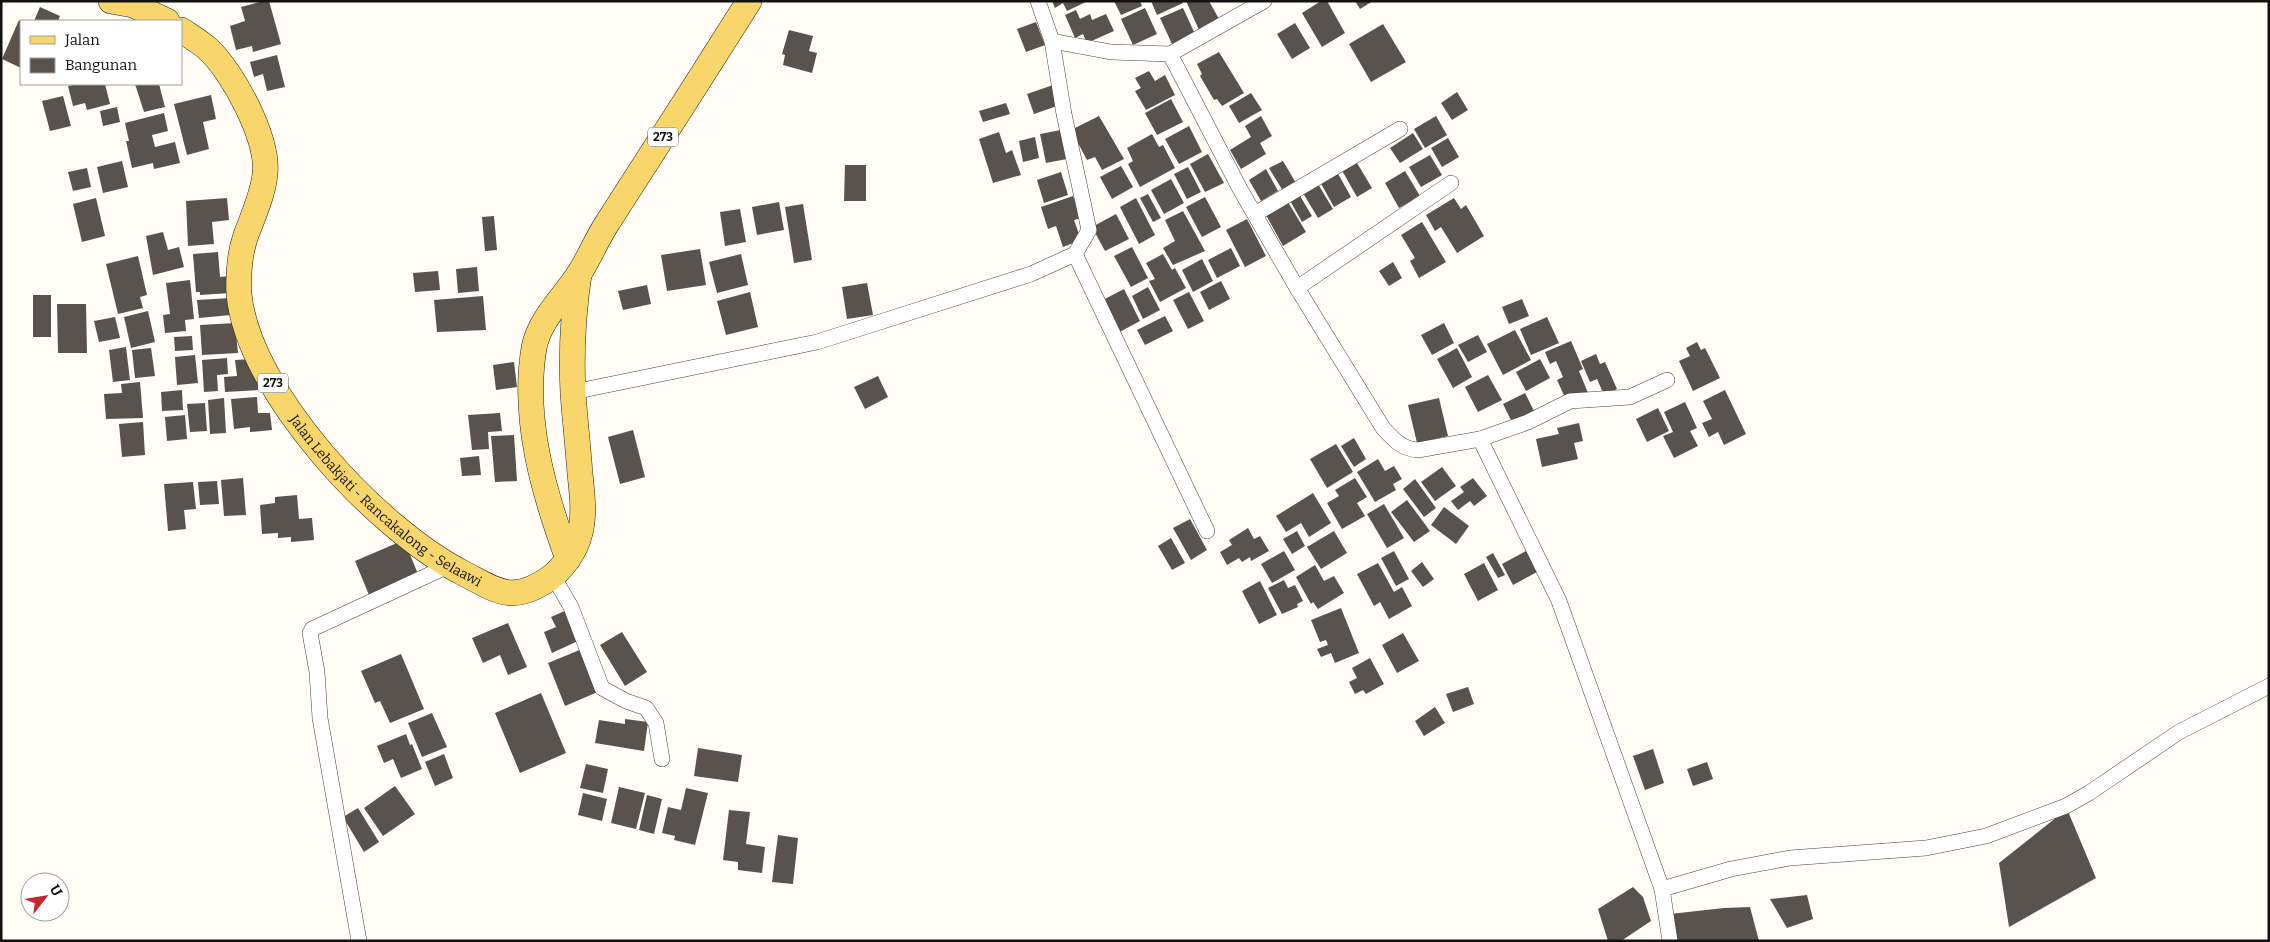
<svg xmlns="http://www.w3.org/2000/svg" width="2270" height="942" viewBox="0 0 2270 942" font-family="Bitter,serif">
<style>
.building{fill:#5a524d}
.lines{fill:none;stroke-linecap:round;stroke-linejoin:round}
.minor-casing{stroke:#444;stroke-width:16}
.primary-casing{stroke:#222;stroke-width:26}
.minor{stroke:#fff;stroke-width:15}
.primary{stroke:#f9d66b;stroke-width:25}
.labels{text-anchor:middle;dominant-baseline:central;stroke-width:5;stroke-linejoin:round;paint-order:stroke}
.shield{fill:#fff;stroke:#585858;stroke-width:1}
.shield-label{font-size:12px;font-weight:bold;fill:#111}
.street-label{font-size:14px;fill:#111;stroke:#fff}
</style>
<rect width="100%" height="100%" fill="#fffdf5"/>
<g class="building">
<polygon points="263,1 269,1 281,44 253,52 252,46 236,50 230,26 245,21 241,7"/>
<polygon points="1052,1 1088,1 1067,11 1063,3 1055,8"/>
<polygon points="1114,1 1140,1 1142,6 1121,15"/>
<polygon points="1151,1 1182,1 1183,3 1157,15"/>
<polygon points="1186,1 1209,1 1219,19 1199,30"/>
<polygon points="1321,1 1327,1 1345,33 1322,47 1302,13"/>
<polygon points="1355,1 1373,1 1360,9"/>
<polygon points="40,7 60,16 58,21 34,21"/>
<polygon points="1145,8 1157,34 1133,45 1121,19"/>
<polygon points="1183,8 1195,34 1172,44 1160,18"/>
<polygon points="1076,10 1080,19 1090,14 1092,20 1106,14 1114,31 1087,43 1083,34 1075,38 1065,15"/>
<polygon points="19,20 21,22 21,68 2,59"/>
<polygon points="1036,22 1045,45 1026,52 1017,29"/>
<polygon points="1295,23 1310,48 1292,59 1277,34"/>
<polygon points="1383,24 1406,62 1371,82 1349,44"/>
<polygon points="789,30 813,36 809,51 817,53 812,73 783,65 785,55 782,54"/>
<polygon points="1219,52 1244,93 1222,106 1217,99 1214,100 1200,76 1202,74 1197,64"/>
<polygon points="277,55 285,87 267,91 263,74 254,77 250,62"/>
<polygon points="1149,71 1155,81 1165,75 1175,95 1146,110 1135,91 1141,88 1135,78"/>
<polygon points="78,84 105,84 110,104 87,110 85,103 73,106 68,86"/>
<polygon points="135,84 159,84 165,107 144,112"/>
<polygon points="1053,85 1060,105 1034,114 1027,94"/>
<polygon points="1457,92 1468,110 1452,120 1441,103"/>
<polygon points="1251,93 1262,110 1239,123 1229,106"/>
<polygon points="211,95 216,119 203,122 209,149 187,155 174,104"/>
<polygon points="63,96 71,126 50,131 42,101"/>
<polygon points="1171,99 1183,122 1157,135 1145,113"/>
<polygon points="1006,103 1010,114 983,122 979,111"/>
<polygon points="117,107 120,122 103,126 100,111"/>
<polygon points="164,113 168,131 152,135 155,147 175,142 180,163 154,169 153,163 132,168 126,141 129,141 125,123"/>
<polygon points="1099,116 1124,159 1102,170 1095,157 1087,160 1071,130"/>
<polygon points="1261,116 1272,136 1260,143 1266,154 1241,169 1230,150 1251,137 1245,126"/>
<polygon points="1436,116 1447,135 1425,148 1414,129"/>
<polygon points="1189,126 1202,152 1179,164 1165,139"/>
<polygon points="1061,130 1067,159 1046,163 1040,134"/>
<polygon points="999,132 1006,153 1012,150 1021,175 993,183 979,139"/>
<polygon points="1413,133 1423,149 1400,163 1390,148"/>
<polygon points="1152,134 1159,147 1163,145 1175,168 1140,187 1128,164 1133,161 1127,148"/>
<polygon points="1035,137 1039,158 1023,162 1019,141"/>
<polygon points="1448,138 1459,157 1442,167 1431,148"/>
<polygon points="1208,154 1224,183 1205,192 1190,164"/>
<polygon points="1430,155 1442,175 1421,187 1409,167"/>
<polygon points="1354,158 1372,188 1357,197 1340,167"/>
<polygon points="122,161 128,187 103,193 97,167"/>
<polygon points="1283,161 1296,183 1283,191 1269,168"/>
<polygon points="845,165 866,165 866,201 844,201"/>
<polygon points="1121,166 1133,187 1112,199 1100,177"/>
<polygon points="1188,167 1201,192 1187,199 1174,174"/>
<polygon points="87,168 91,187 73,191 68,172"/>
<polygon points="1266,169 1278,191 1261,201 1249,180"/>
<polygon points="1336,170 1351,197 1334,207 1319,180"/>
<polygon points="1405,171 1420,196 1399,208 1385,183"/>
<polygon points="1061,172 1068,195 1044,203 1037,180"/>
<polygon points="1171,179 1184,203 1164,214 1151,190"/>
<polygon points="1318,184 1333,209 1318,218 1303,193"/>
<polygon points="1297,191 1312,216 1302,222 1288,197"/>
<polygon points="1148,194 1161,218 1153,222 1140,198"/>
<polygon points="1073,196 1081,218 1074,220 1081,240 1063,247 1056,226 1048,229 1041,207"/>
<polygon points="1205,197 1221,227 1202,237 1186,207"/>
<polygon points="96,198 105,236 82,242 73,204"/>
<polygon points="227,198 229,220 212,222 214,244 188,246 186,201"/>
<polygon points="1136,198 1155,235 1139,244 1120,207"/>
<polygon points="1454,198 1461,209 1466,205 1484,236 1457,253 1441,227 1435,231 1426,215"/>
<polygon points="779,202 784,230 757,235 752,207"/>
<polygon points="1288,202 1306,232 1283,246 1266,215"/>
<polygon points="803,204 812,260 794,263 785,207"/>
<polygon points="740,209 746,242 725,246 720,212"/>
<polygon points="1183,211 1205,251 1173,265 1163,248 1175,241 1165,220"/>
<polygon points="1116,214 1129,239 1105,251 1092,227"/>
<polygon points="494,216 497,250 485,251 482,217"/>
<polygon points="1247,219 1266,256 1245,267 1226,230"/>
<polygon points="1422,222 1446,262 1419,278 1410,261 1415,258 1401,235"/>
<polygon points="163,232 168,250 179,247 184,267 153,275 146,236"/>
<polygon points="1132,247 1148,278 1131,287 1114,256"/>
<polygon points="1231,248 1240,266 1217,278 1208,260"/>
<polygon points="700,249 706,285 667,291 661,255"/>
<polygon points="218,252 220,277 228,276 230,293 200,295 200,292 196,292 193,254"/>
<polygon points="741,254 748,285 717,293 709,262"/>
<polygon points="1163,254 1172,270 1175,268 1186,288 1160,302 1149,281 1155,279 1146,263"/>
<polygon points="138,256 147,295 140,297 143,308 118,314 106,264"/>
<polygon points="1202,259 1213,281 1193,292 1182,270"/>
<polygon points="1393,262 1402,278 1389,286 1379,271"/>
<polygon points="477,267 479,291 458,293 456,269"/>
<polygon points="438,271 440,290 415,292 413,273"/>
<polygon points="190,280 194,319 185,320 186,331 165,333 163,315 170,314 166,283"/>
<polygon points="1221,281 1230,299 1209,310 1200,292"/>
<polygon points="867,283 873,315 847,319 842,287"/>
<polygon points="647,285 651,304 623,310 618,291"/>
<polygon points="1148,287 1160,310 1143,319 1132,296"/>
<polygon points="1124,289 1140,321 1116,334 1099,302"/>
<polygon points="750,292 758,327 726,335 717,301"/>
<polygon points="1189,292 1204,321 1188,329 1173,300"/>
<rect x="33" y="295" width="18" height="42"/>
<polygon points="483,296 486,330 437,332 434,300"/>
<polygon points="230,298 231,315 199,318 197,300"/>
<polygon points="1522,299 1529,316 1509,324 1502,307"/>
<polygon points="57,304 86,304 87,353 58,353"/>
<polygon points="148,311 155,342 131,348 124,317"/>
<polygon points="1165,316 1173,331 1145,345 1137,330"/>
<polygon points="115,317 120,338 99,342 94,321"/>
<polygon points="1547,317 1559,343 1531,355 1520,329"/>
<polygon points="235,323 238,353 202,355 200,325"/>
<polygon points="1444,323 1454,343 1432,355 1421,335"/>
<polygon points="1515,330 1531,360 1503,375 1487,344"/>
<polygon points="1478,335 1487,352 1468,362 1458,345"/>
<polygon points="192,336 193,350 175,351 174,337"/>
<polygon points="1571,341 1583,369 1579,371 1588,393 1567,402 1557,380 1563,377 1556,361 1550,364 1545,352"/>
<polygon points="1697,342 1701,350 1705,348 1720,378 1693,391 1679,361 1690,356 1686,348"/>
<polygon points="126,347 130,380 113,382 109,350"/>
<polygon points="151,348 155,376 135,378 132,350"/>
<polygon points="1457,348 1472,377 1453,388 1437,359"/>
<polygon points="1596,354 1600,364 1605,362 1617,389 1604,395 1597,379 1590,382 1581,361"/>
<polygon points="195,355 198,383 177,385 175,357"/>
<polygon points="227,358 228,374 217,375 218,391 204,392 202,360"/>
<polygon points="252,359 258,374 259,390 225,392 224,377 237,376 235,360"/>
<polygon points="1540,359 1550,378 1526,391 1516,372"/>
<polygon points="514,362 517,387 496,390 493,365"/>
<polygon points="1488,375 1502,400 1478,412 1465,387"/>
<polygon points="878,376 888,397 865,409 854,387"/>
<polygon points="140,382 143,418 106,419 104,394 122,393 121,384"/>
<polygon points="182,390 183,410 162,411 161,392"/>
<polygon points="1725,390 1746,434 1724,445 1718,432 1709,437 1702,423 1712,419 1703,401"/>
<polygon points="1525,393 1535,413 1513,424 1503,404"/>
<polygon points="257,397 258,413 270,413 272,430 250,432 250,427 234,429 231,399"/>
<polygon points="224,398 226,433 210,434 208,400"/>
<polygon points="1439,398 1448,436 1417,443 1408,405"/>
<polygon points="1685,402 1697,428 1690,431 1698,446 1674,458 1663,436 1673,432 1664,412"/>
<polygon points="205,403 207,431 190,432 187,404"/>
<polygon points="1658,408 1669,431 1647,442 1636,419"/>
<polygon points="500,413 502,431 488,432 489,449 472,450 468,415"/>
<polygon points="185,415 187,439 167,441 165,417"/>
<polygon points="143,422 145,455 122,457 119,424"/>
<polygon points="1579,423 1583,441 1574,443 1578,459 1542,467 1536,439 1559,434 1557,428"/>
<polygon points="633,430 645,477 620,484 608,437"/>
<polygon points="514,435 517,481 495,482 491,436"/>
<polygon points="1354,438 1366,459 1354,467 1341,446"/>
<polygon points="1336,444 1353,472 1327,488 1310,459"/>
<polygon points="479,456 481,475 462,476 460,458"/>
<polygon points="1378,459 1385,471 1394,466 1402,479 1393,484 1396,490 1375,502 1357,472"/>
<polygon points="1442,467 1456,486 1435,501 1421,482"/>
<polygon points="243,478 246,515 224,516 221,480"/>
<polygon points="1355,478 1367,497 1357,503 1365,516 1342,529 1327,503 1339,496 1335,490"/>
<polygon points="1473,478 1487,496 1474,506 1470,501 1458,510 1451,501 1464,492 1460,487"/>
<polygon points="1415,479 1436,508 1424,517 1403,489"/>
<polygon points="217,481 219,504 200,505 198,482"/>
<polygon points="193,482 196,509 184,510 186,529 168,531 164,484"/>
<polygon points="1313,493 1331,523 1309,537 1301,523 1286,532 1276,516"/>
<polygon points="297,495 299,519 312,518 314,540 291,542 291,537 278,538 278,533 262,534 260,505 275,503 275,497"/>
<polygon points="1407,500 1430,531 1414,542 1391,512"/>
<polygon points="1384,504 1404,538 1387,548 1367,514"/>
<polygon points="1444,507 1469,526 1456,544 1431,525"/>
<polygon points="1190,519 1207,550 1191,560 1173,528"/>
<polygon points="1248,528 1254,539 1260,536 1269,551 1251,561 1250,557 1242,562 1239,558 1227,565 1220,552 1232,545 1229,540"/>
<polygon points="1297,531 1305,546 1292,554 1283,539"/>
<polygon points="1334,531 1347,553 1321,569 1307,547"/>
<polygon points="1171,538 1185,563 1172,570 1158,546"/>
<polygon points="404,540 418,574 369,595 355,561"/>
<polygon points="1284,551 1295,570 1272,583 1261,564"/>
<polygon points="1394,551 1409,579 1396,586 1381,558"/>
<polygon points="1526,551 1537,572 1513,585 1502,564"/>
<polygon points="1493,553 1505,575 1498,578 1486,557"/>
<polygon points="1422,562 1434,579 1423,587 1411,571"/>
<polygon points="1378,563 1394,592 1402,587 1412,606 1389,619 1380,602 1374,606 1357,574"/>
<polygon points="1484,563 1498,590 1478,601 1464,574"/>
<polygon points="1315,565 1324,581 1334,576 1344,593 1318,609 1313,602 1311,604 1296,577"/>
<polygon points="1284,580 1288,588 1295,585 1303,601 1297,604 1298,607 1282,614 1268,588"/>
<polygon points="1260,581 1277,615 1259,624 1242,591"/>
<polygon points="1341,608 1359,653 1335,663 1331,653 1321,657 1317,649 1328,645 1326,640 1320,642 1311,620"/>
<polygon points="567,610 580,640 552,653 544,632 556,627 551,617"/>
<polygon points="508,623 527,667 508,675 500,655 483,663 472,638"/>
<polygon points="622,632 647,672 625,686 600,645"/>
<polygon points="1403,633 1419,661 1397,673 1382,645"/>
<polygon points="582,649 600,691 565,706 548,663"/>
<polygon points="401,654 424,709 390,723 380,701 375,703 361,671"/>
<polygon points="1370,658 1384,684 1366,694 1363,690 1355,694 1349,682 1357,678 1352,668"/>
<polygon points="1468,687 1474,704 1453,712 1446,694"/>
<polygon points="541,693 566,753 520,773 495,713"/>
<polygon points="1435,707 1445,723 1424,736 1415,721"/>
<polygon points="432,713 447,747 422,757 408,723"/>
<polygon points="625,719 648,722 644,751 595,743 599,720 625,724"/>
<polygon points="406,734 410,745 412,744 422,769 401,778 393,759 384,763 377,746"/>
<polygon points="698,748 742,755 738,782 694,776"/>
<polygon points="1653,749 1664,783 1645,790 1633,756"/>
<polygon points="444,754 453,778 435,786 425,762"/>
<polygon points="1707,762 1713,779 1693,786 1687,769"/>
<polygon points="586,764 608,769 603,793 580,788"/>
<polygon points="395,786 415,814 383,836 364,808"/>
<polygon points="619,787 645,793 636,829 611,823"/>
<polygon points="686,788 708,793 695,845 674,840 675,836 662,833 668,807 681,810"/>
<polygon points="583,793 607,799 602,821 578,815"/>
<polygon points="647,795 662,799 654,834 639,830"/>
<polygon points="358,808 379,842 364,852 343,817"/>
<polygon points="2067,809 2096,878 2009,927 1999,863"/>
<polygon points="729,810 750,812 746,844 765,847 762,873 738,870 738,862 723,860"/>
<polygon points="778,835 798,838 793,884 772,882"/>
<polygon points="1633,887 1643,897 1651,921 1621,941 1608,941 1598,909"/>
<polygon points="1807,895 1813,919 1787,928 1770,899"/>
<polygon points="1750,907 1759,941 1674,941 1670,914 1724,908"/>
</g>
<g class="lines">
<g class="minor-casing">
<g id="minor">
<path d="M1038,1L1052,41L1111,52L1170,54L1240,189L1297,288L1383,428C1394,440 1402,449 1418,450L1480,439L1559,601L1662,889L1670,941"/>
<polyline points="1170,54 1264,1"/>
<polyline points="1255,214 1400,129"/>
<polyline points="1075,254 1207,531"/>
<polyline points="1297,288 1451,183"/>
<polyline points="573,392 817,342 1031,274 1075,254 1089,230 1064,114 1052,41"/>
<polyline points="1480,439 1528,422 1570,401 1630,397 1667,380"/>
<polyline points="553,576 571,607 602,688 626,701 646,708 656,723 662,759"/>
<polyline points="1662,889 1731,869 1790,858 1926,848 1986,836 2066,806 2089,793 2179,732 2269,686"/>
<polyline points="359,941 320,718 317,672 310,633 312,629 448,566"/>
</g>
</g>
<g class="primary-casing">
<g id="primary">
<polyline points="111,1 133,5 167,21"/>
<path id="s1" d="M181,30C190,36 200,42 208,49C233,72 269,139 265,174C263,195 253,216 246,235C239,255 238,274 239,294C248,392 378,530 463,573C496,590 511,604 547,580C562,570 576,551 580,533C585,514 582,493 580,474C578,447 575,420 573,393C571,353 573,314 579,274"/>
<path d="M568,559C544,493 522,420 534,348C539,320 563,298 579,274C589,258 596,241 606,225C654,150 702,76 749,1"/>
</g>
</g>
<use href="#minor" class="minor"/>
<use href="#primary" class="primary"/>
</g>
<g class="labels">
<g class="shield">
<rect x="648" y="127.5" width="30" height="19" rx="4"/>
<rect x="258" y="373.5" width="30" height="19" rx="4"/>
</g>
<g class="shield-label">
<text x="663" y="137">273</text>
<text x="273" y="383">273</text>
</g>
<g class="street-label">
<text stroke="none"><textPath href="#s1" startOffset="559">Jalan Lebakjati - Rancakalong - Selaawi</textPath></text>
</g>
</g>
<rect width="2270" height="942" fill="none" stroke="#111111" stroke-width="5"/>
<rect x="20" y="20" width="162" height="65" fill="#ffffff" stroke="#a0a0a0"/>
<rect x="30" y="36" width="25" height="8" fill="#f9d66b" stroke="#a0a0a0"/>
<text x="65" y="45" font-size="15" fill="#111111">Jalan</text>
<rect x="30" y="58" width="25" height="15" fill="#5a524d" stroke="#a0a0a0"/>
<text x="65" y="70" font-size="15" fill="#111111">Bangunan</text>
<g transform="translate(45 897) rotate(59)"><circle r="24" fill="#ffffff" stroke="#a0a0a0"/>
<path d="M0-4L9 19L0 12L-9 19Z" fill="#c4262e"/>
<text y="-8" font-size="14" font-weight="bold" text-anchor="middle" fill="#111111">U</text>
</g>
</svg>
